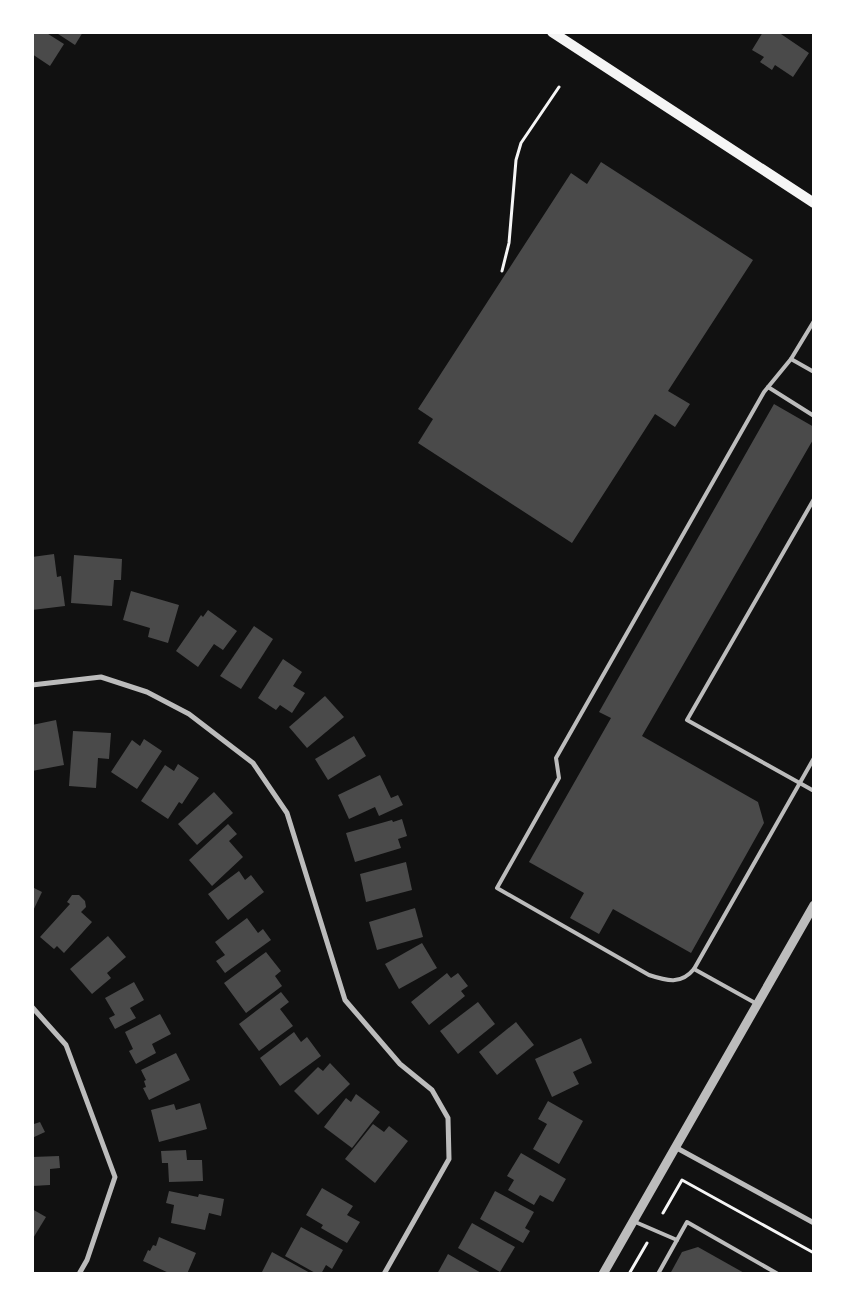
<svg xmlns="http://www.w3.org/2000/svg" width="846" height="1306" viewBox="0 0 846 1306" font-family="'Work Sans',sans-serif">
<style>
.building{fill:#4a4a4a}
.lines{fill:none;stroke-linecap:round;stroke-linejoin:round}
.path{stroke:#f5f5f5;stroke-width:3}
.service{stroke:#bcbcbc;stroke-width:4}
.minor{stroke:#bcbcbc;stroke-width:5}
.tertiary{stroke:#bcbcbc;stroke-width:9}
.secondary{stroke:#f5f5f5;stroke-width:10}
</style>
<rect width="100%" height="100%" fill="#111"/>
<g class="building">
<polygon points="32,32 45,32 64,44 50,66 32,54"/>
<polygon points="55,32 83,32 75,45"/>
<polygon points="763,32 778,32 809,53 793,77 775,65 772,70 760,62 764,57 752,50"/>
<polygon points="601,162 753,260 668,391 690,404 675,427 655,414 572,543 418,443 433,419 418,409 571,173 587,184"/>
<polygon points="774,404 814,427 814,438 642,736 758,802 764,823 691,953 613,909 599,934 570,918 584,893 529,862 611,718 599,712"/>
<polygon points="54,554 57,577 61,576 65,606 32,610 32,557"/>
<polygon points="74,555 122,559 121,580 114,580 112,606 71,603"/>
<polygon points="131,591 179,605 168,643 148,637 150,628 123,620"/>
<polygon points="208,610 237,631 223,650 214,644 198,667 176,651 201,615 203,617"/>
<polygon points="254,626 273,639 241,689 220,676"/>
<polygon points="283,659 302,672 293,686 305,693 292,713 280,705 276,710 258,698"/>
<polygon points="325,696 344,717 307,748 289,727"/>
<polygon points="56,720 64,765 32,771 32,725"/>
<polygon points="73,731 111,733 109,759 98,758 96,788 69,786"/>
<polygon points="354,736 366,756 328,780 315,759"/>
<polygon points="144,739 162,751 137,789 111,772 132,740 140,746"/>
<polygon points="178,764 199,778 182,804 179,802 168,819 141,801 165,765 174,771"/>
<polygon points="380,775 391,798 398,795 403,805 379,816 375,807 349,819 338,795"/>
<polygon points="214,792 233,813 197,845 178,824"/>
<polygon points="402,819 407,836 398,839 401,848 355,862 346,833 392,820 393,822"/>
<polygon points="228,824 237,834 229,841 243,857 212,886 189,860"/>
<polygon points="406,862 412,890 366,902 360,874"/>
<polygon points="239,871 245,880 251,875 264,892 228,920 208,894"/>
<polygon points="32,887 42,892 32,913"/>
<polygon points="72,895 79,895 85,901 86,907 81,912 92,922 64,953 57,946 54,949 40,937 70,904 67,902"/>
<polygon points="415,908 423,937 377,950 369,922"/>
<polygon points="247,918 258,933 263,929 271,940 225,973 216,961 225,955 215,942"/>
<polygon points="108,936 126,957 107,973 111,978 92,994 70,969"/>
<polygon points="422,943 437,968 399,989 385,964"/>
<polygon points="266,952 281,971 275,976 282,986 246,1013 224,983"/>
<polygon points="447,973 451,978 458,973 468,986 461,991 465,996 429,1025 411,1002"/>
<polygon points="134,982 144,1000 130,1008 136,1018 115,1029 109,1018 115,1015 105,998"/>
<polygon points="281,992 289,1002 280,1009 293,1026 259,1051 239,1024"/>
<polygon points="478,1002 495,1024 458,1054 440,1031"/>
<polygon points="160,1014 171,1034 152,1044 156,1053 136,1064 129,1051 133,1049 125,1032"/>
<polygon points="516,1022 534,1045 497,1075 479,1052"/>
<polygon points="294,1032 301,1042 307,1037 321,1056 280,1086 260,1058"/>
<polygon points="581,1038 592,1063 573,1072 579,1084 552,1097 535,1059"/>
<polygon points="176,1053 190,1080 149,1100 143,1088 146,1087 144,1081 146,1080 141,1070"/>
<polygon points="330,1063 350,1084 318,1115 294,1091 318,1067 323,1071"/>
<polygon points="356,1094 380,1112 352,1148 324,1127 346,1098 351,1102"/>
<polygon points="548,1101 583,1121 559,1164 533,1149 547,1124 538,1119"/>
<polygon points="200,1103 207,1129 159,1142 151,1110 174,1104 176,1110"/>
<polygon points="32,1121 34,1124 40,1122 45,1132 32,1138"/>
<polygon points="373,1124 384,1132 389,1126 408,1141 375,1183 345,1159"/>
<polygon points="186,1150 187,1160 202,1160 203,1181 169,1182 168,1163 162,1163 161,1151"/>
<polygon points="521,1153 566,1179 553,1202 540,1195 534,1205 508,1190 514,1180 507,1176"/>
<polygon points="59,1156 60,1168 50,1169 50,1185 32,1186 32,1157"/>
<polygon points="322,1188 353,1206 347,1215 360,1222 347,1243 321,1228 323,1225 306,1215"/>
<polygon points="169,1191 198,1197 199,1194 224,1199 221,1216 209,1213 205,1230 171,1223 174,1205 166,1203"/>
<polygon points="495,1191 534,1212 525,1228 530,1231 523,1243 480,1219"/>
<polygon points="32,1209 46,1217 32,1240"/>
<polygon points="472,1223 515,1247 500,1272 458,1248"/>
<polygon points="301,1227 343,1250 332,1269 326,1265 321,1274 317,1274 285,1256"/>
<polygon points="159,1237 196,1253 187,1274 171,1274 143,1261 148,1250 150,1251 153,1245 156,1246"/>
<polygon points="698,1247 746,1274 670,1274 682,1252"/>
<polygon points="272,1252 312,1274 261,1274"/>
<polygon points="448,1254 483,1274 437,1274"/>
</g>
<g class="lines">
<g class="path">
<polyline points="502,271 509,243 516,160 521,143 559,87"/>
<polyline points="663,1213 682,1180 814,1253"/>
<polyline points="629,1274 647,1243"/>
</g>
<g class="service">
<polyline points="791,359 814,372"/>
<polyline points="768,387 814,416"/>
<polyline points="814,499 687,720 814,791"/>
<polyline points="694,969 814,758"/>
<path d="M757,1004L694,969C681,985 667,981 649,975L497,888L559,778L556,758L764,392L791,359L814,321"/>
<polyline points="633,1221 677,1240"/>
<polyline points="658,1274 687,1222 778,1274"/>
</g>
<g class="minor">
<polyline points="32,685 101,677 147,692 189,714 253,763 287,813 345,1000 400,1064 432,1090 448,1118 449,1159 384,1274"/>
<polyline points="32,1007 66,1045 115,1177 87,1260 79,1274"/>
<polyline points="675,1147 814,1223"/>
</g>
<polyline class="tertiary" points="603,1274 814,905"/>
<polyline class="secondary" points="552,32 814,203"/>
</g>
<rect width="846" height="1306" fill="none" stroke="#ffffff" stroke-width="68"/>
</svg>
